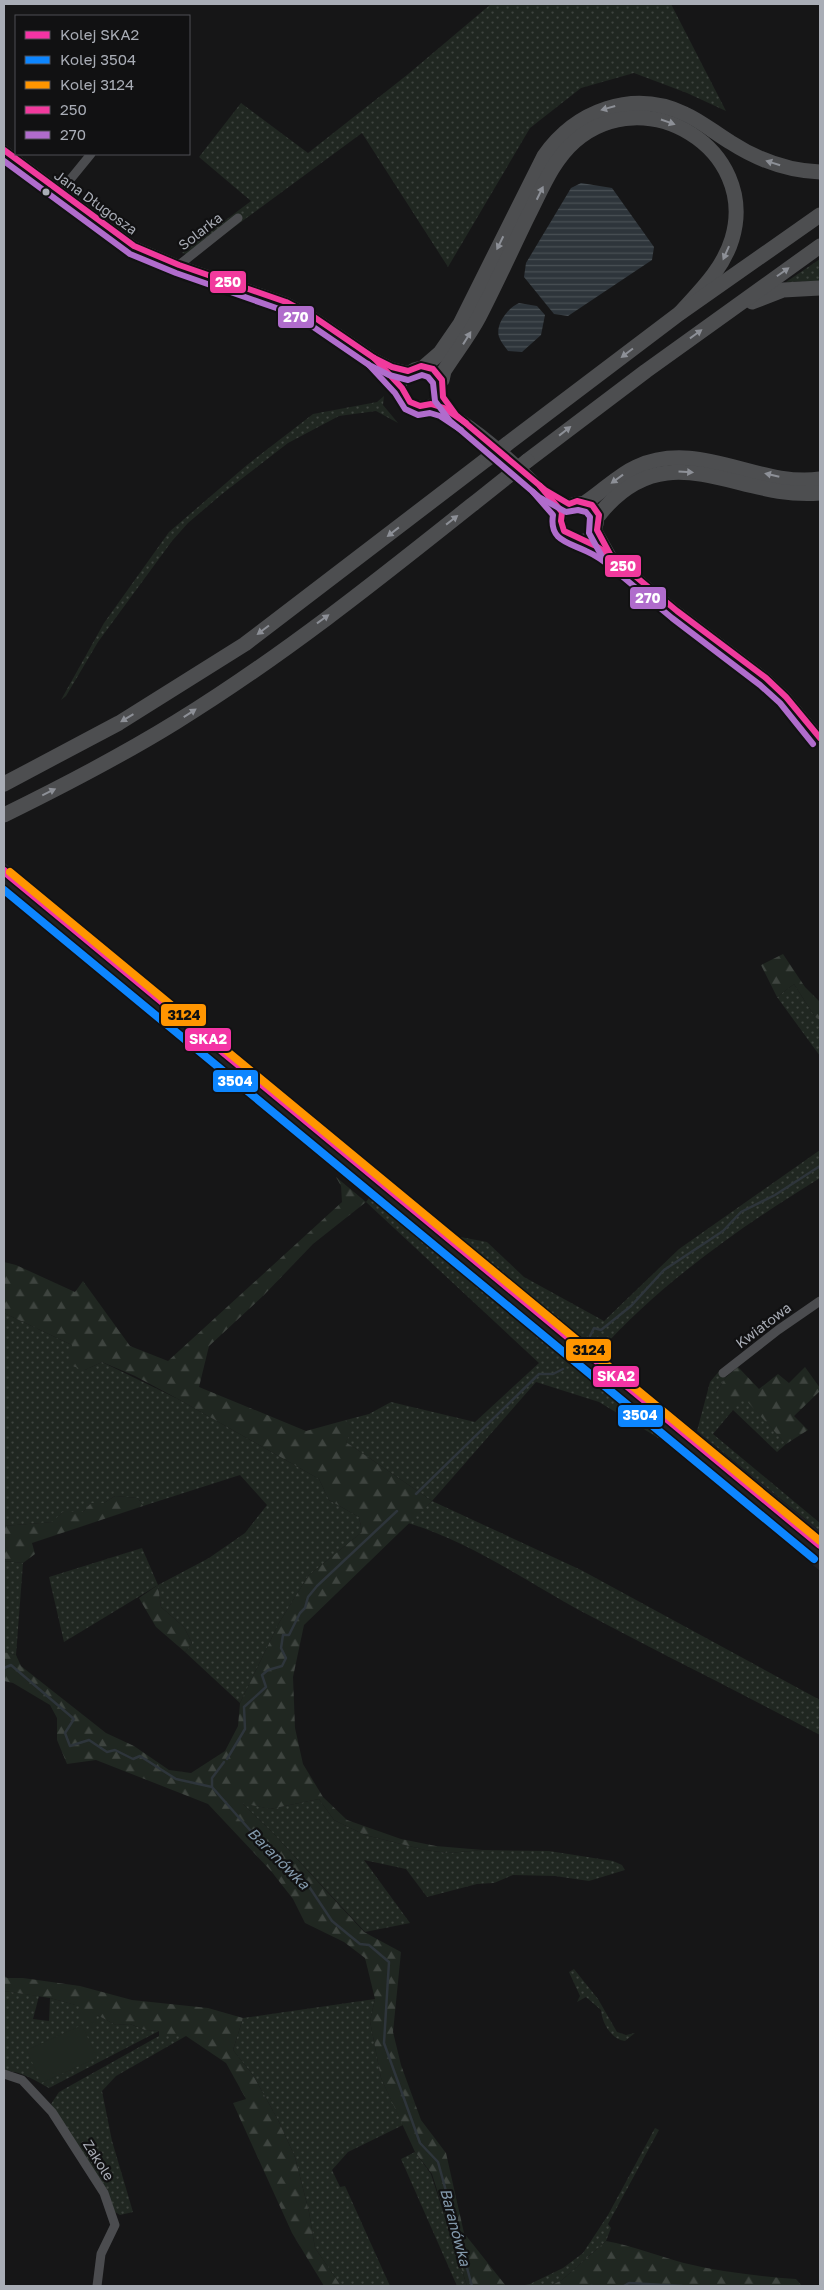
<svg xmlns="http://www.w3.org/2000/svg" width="824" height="2290" viewBox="0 0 824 2290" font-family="'Golos Text',sans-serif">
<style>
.built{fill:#202022}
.grass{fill:url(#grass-dots)}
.forest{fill:url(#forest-firs)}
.pitch{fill:#202721}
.water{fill:url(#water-rules)}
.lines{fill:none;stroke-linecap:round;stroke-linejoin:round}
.stream{stroke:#2e353b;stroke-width:2.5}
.minor{stroke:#4b4c4f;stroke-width:9}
.tertiary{stroke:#4b4c4f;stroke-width:10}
.motorway{stroke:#4d4e50;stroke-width:15}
.motorway-bridge{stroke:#4d4e50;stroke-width:15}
.bus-1-casing{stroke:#111112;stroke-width:10}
.bus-2-casing{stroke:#111112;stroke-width:10}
.bus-1{stroke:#f13a9d;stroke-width:6}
.bus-2{stroke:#b06ccc;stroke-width:6}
.rail-1-casing{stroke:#111112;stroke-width:11}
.rail-2-casing{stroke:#111112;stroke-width:11}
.rail-3-casing{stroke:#111112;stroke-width:11}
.rail-1{stroke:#f434a5;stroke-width:8}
.rail-2{stroke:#0d86ff;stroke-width:8}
.rail-3{stroke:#ff9500;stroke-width:8}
.oneway{fill:#8d9097}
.bus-dot{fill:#a9adb6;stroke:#111112;stroke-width:2}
.labels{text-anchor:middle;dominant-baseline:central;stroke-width:4.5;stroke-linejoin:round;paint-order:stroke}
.street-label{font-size:14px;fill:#a9adb6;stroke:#111112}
.water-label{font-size:15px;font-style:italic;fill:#849aad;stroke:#111112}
.line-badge{stroke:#111112;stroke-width:2}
.badge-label{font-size:14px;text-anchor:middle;font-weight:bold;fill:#fff}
.pale-badge-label{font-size:14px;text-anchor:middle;font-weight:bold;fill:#111}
</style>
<defs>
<pattern id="grass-dots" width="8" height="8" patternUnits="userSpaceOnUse" patternTransform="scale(1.25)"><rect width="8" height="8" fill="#202721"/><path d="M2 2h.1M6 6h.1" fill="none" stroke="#3e443f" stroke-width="1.8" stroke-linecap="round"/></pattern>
<pattern id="forest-firs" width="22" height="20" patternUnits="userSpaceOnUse" patternTransform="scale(1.25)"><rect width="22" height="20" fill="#202721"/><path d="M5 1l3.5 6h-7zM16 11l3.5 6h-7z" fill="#3e443f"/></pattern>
<pattern id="water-rules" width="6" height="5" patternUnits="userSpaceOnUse" patternTransform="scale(1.25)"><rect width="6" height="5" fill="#2e353b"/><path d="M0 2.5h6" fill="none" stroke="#495055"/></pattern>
</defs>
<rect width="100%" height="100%" fill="#161617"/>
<polygon class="built" points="4,862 494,1268 820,1531 820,1571 385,1205 227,1076 94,960 4,890"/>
<g class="grass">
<polygon points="491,4 671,4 726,111 687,93 634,73 581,88 530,128 448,267 362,133 195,256 182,253 251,201 199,157 241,103 308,153 407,75"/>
<polygon points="820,259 820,281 786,282"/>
<polygon points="384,396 383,405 398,423 376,411 339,416 288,443 222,494 188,523 172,541 98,642 66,696 61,700 104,623 169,532 247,465 313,414 377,402"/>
<polygon points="794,984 815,1017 820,1020 820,1056 777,997"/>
<path d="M820,1150V1178C742,1226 660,1283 599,1352L455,1236L487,1242L524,1277L604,1321L679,1249Z"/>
<path d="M372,1194L675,1448L599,1402L536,1382L432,1501L581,1570L820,1700V1735C739,1692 658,1652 577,1609C523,1579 468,1541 408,1523L432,1501L346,1442L352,1428L346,1420L369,1414L391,1402L475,1422L539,1363L366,1202Z"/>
<polygon points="4,1313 72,1345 85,1370 102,1362 178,1399 319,1479 329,1500 359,1517 362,1532 308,1576 279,1623 240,1703 185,1652 192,1643 184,1627 161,1607 158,1585 64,1642 49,1577 142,1548 158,1585 209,1558 245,1533 267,1505 240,1475 143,1506 138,1498 115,1496 104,1503 91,1503 83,1512 63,1512 53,1522 4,1526"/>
<polygon points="720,1370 726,1377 716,1393 744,1397 786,1444 777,1452 733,1410 713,1434 820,1523 820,1531 697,1431 710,1382"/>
<polygon points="4,1561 23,1563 16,1655 4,1652"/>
<polygon points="319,1799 334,1820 365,1835 425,1850 448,1853 483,1850 549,1851 613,1861 622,1865 625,1870 589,1881 555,1876 513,1875 494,1883 477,1884 427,1897 406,1869 364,1860 410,1923 365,1932 274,1834 241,1802 270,1809"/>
<path d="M574,1969L598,1999L617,2032L626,2035L635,2033L625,2041C611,2039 602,2023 601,2010L586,1997L577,2002L580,1996L569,1972Z"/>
<path d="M4,1991L39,1996L33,2019L49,2021L50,1998L80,2006L116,2025L130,2024L145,2030L159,2031L49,2088C36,2081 20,2070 4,2071Z"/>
<polygon points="375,1999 370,2021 381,2078 403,2125 348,2152 332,2170 340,2187 345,2186 390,2286 341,2286 315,2248 309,2212 295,2157 278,2120 253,2075 233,2050 243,2018"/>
<polygon points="159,2036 186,2036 116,2076 102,2091 112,2141 133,2212 120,2215 115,2212 99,2178 51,2104 59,2092"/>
<polygon points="655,2128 659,2130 608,2224 611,2228 606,2241 562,2280 550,2286 520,2286 530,2284 563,2268 583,2253 608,2215"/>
<polygon points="415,2152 431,2174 467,2286 457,2286 401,2159"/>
</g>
<g class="forest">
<polygon points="783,954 805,987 820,1002 820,1020 815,1017 794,984 777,997 761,965"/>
<polygon points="336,1177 366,1202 313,1244 264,1295 209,1346 199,1387 306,1431 346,1420 353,1428 346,1442 432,1501 304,1625 293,1677 295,1728 303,1764 323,1797 347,1820 401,1839 436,1846 483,1850 448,1853 425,1850 365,1835 334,1820 319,1799 270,1809 242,1803 274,1834 364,1932 401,1952 393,2032 401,2065 421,2120 446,2153 464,2233 506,2286 467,2286 432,2174 415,2152 381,2078 370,2021 375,1999 365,1958 344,1942 305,1923 293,1899 271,1871 208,1804 96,1760 67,1764 57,1740 57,1718 50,1705 13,1683 4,1681 4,1652 16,1655 21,1666 106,1733 134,1746 169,1770 191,1773 225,1751 238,1726 240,1703 279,1623 308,1576 362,1532 359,1517 329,1500 319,1479 178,1399 135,1376 102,1362 85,1370 69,1365 72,1345 4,1313 4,1262 16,1265 75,1292 83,1281 130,1346 168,1361 342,1202 341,1186"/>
<polygon points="738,1367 759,1389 778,1374 789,1383 805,1367 820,1388 820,1391 794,1416 808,1430 786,1444 744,1398 733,1410 716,1393 726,1377"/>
<polygon points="115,1496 138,1498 143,1506 32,1543 35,1554 23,1563 4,1561 4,1526 52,1522 63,1512 83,1512 91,1503 104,1503"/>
<polygon points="158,1585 161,1607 184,1627 192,1643 185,1652 156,1627 139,1598"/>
<polygon points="4,1975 7,1978 23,1978 80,1986 132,2000 208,2008 243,2018 233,2050 253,2075 278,2120 295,2157 309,2212 315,2248 341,2286 324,2286 292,2233 233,2103 246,2099 226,2063 186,2036 159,2036 159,2031 145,2030 130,2024 116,2025 97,2015 95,2023 89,2026 80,2015 79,2006 50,1998 4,1991"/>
<path d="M606,2241C633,2246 658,2256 684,2263C721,2272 758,2276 796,2279L802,2286H550L562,2280Z"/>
</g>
<polygon class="pitch" points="82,2025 97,2058 41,2083 27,2050"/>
<g class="water">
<polygon points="581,183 612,188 654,247 652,260 568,316 554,314 524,277 526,263 571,188"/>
<path d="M519,303L537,306L545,315L541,335L522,352L508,351C505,347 501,342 499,337C495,324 508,308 519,303Z"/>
</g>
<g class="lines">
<g class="stream">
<polyline points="590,1336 594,1328 601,1330 631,1306 664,1270 723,1231 741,1212 775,1195 820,1166"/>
<polyline points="416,1494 539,1374 553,1374 563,1369"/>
<polyline points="4,1668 11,1665 74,1719 65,1733 70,1746 89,1740 107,1752 115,1750 133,1759 140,1756 176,1779 212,1787 271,1854 304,1879 332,1921 360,1944 369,1945 389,1962 384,2043 420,2143 438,2162 472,2286"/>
<polyline points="227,1759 245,1729 244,1707 266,1687 262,1675 268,1670 282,1666 286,1658 281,1648 283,1635 289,1635 300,1613 305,1608 308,1597 317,1586 397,1511"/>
<polyline points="212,1787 212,1778 224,1762"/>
<polyline points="591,2286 592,2286"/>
<polyline points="624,2286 629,2283 682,2286"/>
</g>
<g class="minor">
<polyline points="60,192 91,154"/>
<polyline points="179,265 238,218"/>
<polyline points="723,1373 778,1330 820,1301"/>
<polyline points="4,2074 22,2080 52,2112 104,2193 115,2225 101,2254 97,2286"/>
</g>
<g class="tertiary">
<polyline points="4,150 134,246 179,265 286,302 314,317 374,358 392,367 408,371"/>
<polyline points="377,362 402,388"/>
<circle cx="422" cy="386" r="20"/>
<path d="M431,404C472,418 535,478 562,512"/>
<circle cx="580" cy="520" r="19"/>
<polyline points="597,530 611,555"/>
<polyline points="584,540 611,556 677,611 766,678 786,697 820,738"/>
</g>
<g class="motorway">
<polyline points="752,302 783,290 820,288"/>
<path d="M425,366L440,353L460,324L544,156C576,111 632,89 685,114C701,121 715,133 730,142C758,160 788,171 820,172"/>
<path d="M442,380L444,371C456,352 469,336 479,317C496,284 511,251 527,218C541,191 552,161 575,141C646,80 759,149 732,239C723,269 700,291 680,313"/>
<polyline points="507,444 680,313 820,215"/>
<polyline points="527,461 646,371 820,246"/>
<path d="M586,502C603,491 618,475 636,467C699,438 758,488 820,479"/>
<path d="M599,515C667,429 738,501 820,493"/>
<polyline points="4,784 119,723 245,644 487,459"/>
<path d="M4,815C63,786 121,756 176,722C293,650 400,562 507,477"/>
</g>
<g class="motorway-bridge">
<polyline points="487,459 507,444"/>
<polyline points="507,477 527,461"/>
</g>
<g class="bus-1-casing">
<g id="bus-1">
<polyline points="4,150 134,246 179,265 286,302 314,317 374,358 392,367 408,371 421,366 433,369 442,380 443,397 456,415 545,490 569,504 577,501 592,505 599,515 597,530 611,556 677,611 766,678 786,697 820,738"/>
<polyline points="374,358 402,388 410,402 420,406 431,404 444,408 466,423"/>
<polyline points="540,486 562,512 561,521 564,531 596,546 618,561"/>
</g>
</g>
<g class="bus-2-casing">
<g id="bus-2">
<polyline points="4,161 130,254 176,273 282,310 309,324 369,365 389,375 408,380 422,375 428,377 433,383 435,401 450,421 539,497 566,512 578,510 586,512 590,517 589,533 605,562 672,618 760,685 780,703 813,744"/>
<polyline points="368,364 395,393 405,409 418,415 430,413 440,416 461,430"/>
<path d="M533,492L553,515C549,540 567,542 586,551C595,555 604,561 612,568"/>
</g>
</g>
<use href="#bus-1" class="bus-1"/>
<use href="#bus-2" class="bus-2"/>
<g class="rail-1-casing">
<polyline id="rail-1" points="4,871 820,1545"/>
</g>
<g class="rail-2-casing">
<polyline id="rail-2" points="4,890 814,1559"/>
</g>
<g class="rail-3-casing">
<polyline id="rail-3" points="10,872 820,1541"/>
</g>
<use href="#rail-1" class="rail-1"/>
<use href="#rail-2" class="rail-2"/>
<use href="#rail-3" class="rail-3"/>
</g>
<defs><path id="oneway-solid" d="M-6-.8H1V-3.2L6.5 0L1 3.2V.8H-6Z" transform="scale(1.25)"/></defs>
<g class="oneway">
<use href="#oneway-solid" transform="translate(608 108) rotate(164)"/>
<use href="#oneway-solid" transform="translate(668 122) rotate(19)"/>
<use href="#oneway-solid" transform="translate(773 163) rotate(-162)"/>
<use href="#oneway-solid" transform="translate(540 193) rotate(-64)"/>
<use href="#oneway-solid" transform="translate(500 243) rotate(116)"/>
<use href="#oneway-solid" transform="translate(726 253) rotate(114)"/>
<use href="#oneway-solid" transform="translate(783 272) rotate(-35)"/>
<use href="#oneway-solid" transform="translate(696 334) rotate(-36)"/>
<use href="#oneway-solid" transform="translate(467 338) rotate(-58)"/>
<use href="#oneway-solid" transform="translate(627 353) rotate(143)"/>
<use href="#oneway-solid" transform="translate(565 431) rotate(-38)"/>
<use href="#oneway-solid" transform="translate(686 472) rotate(3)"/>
<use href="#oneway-solid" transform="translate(772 475) rotate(-167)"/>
<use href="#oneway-solid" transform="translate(617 479) rotate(144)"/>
<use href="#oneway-solid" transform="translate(452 520) rotate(-38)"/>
<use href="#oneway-solid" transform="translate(393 532) rotate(142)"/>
<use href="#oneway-solid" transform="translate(323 619) rotate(-36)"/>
<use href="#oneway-solid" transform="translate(263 630) rotate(143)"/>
<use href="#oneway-solid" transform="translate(190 713) rotate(-33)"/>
<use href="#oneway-solid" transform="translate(127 718) rotate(149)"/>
<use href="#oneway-solid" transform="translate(49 792) rotate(-26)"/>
</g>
<circle class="bus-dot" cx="46" cy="192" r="4.5"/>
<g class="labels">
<g class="street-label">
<text transform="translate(96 202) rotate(36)">Jana Długosza</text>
<text transform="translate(200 231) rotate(-38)">Solarka</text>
<text transform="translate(763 1325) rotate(-37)">Kwiatowa</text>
<text transform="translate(99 2160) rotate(58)">Zakole</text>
</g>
<g class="water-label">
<text transform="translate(279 1858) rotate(45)">Baranówka</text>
<text transform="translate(456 2227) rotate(75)">Baranówka</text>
</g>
</g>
<g class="line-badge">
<rect x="209" y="270" width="38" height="24" rx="5" fill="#f13a9d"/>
<rect x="277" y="305" width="38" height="24" rx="5" fill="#b06ccc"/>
<rect x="604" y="554" width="38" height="24" rx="5" fill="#f13a9d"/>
<rect x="629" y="586" width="38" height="24" rx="5" fill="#b06ccc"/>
<rect x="160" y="1003" width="47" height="24" rx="5" fill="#ff9500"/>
<rect x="184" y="1027" width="48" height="25" rx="5" fill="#f434a5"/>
<rect x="212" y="1069" width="47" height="24" rx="5" fill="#0d86ff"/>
<rect x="565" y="1338" width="47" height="24" rx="5" fill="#ff9500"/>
<rect x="592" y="1365" width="48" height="23" rx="5" fill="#f434a5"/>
<rect x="617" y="1404" width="47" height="24" rx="5" fill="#0d86ff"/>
</g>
<g class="badge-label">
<text x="228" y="287">250</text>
<text x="296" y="322">270</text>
<text x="623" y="571">250</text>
<text x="648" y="603">270</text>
<text x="208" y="1044">SKA2</text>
<text x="235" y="1086">3504</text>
<text x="616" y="1381">SKA2</text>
<text x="640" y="1420">3504</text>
</g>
<g class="pale-badge-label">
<text x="184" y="1020">3124</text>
<text x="589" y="1355">3124</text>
</g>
<rect width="824" height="2290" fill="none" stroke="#a9adb6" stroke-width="10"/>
<rect x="15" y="15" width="175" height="140" fill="#111112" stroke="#4e4f54"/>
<rect x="25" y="31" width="25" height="8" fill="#f434a5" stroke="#4e4f54"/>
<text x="60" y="40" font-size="15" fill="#a9adb6">Kolej SKA2</text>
<rect x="25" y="56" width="25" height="8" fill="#0d86ff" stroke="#4e4f54"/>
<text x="60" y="65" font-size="15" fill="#a9adb6">Kolej 3504</text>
<rect x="25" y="81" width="25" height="8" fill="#ff9500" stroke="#4e4f54"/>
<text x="60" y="90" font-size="15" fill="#a9adb6">Kolej 3124</text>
<rect x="25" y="106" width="25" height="8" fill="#f13a9d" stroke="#4e4f54"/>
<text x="60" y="115" font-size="15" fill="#a9adb6">250</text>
<rect x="25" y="131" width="25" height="8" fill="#b06ccc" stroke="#4e4f54"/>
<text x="60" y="140" font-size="15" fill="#a9adb6">270</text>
</svg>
